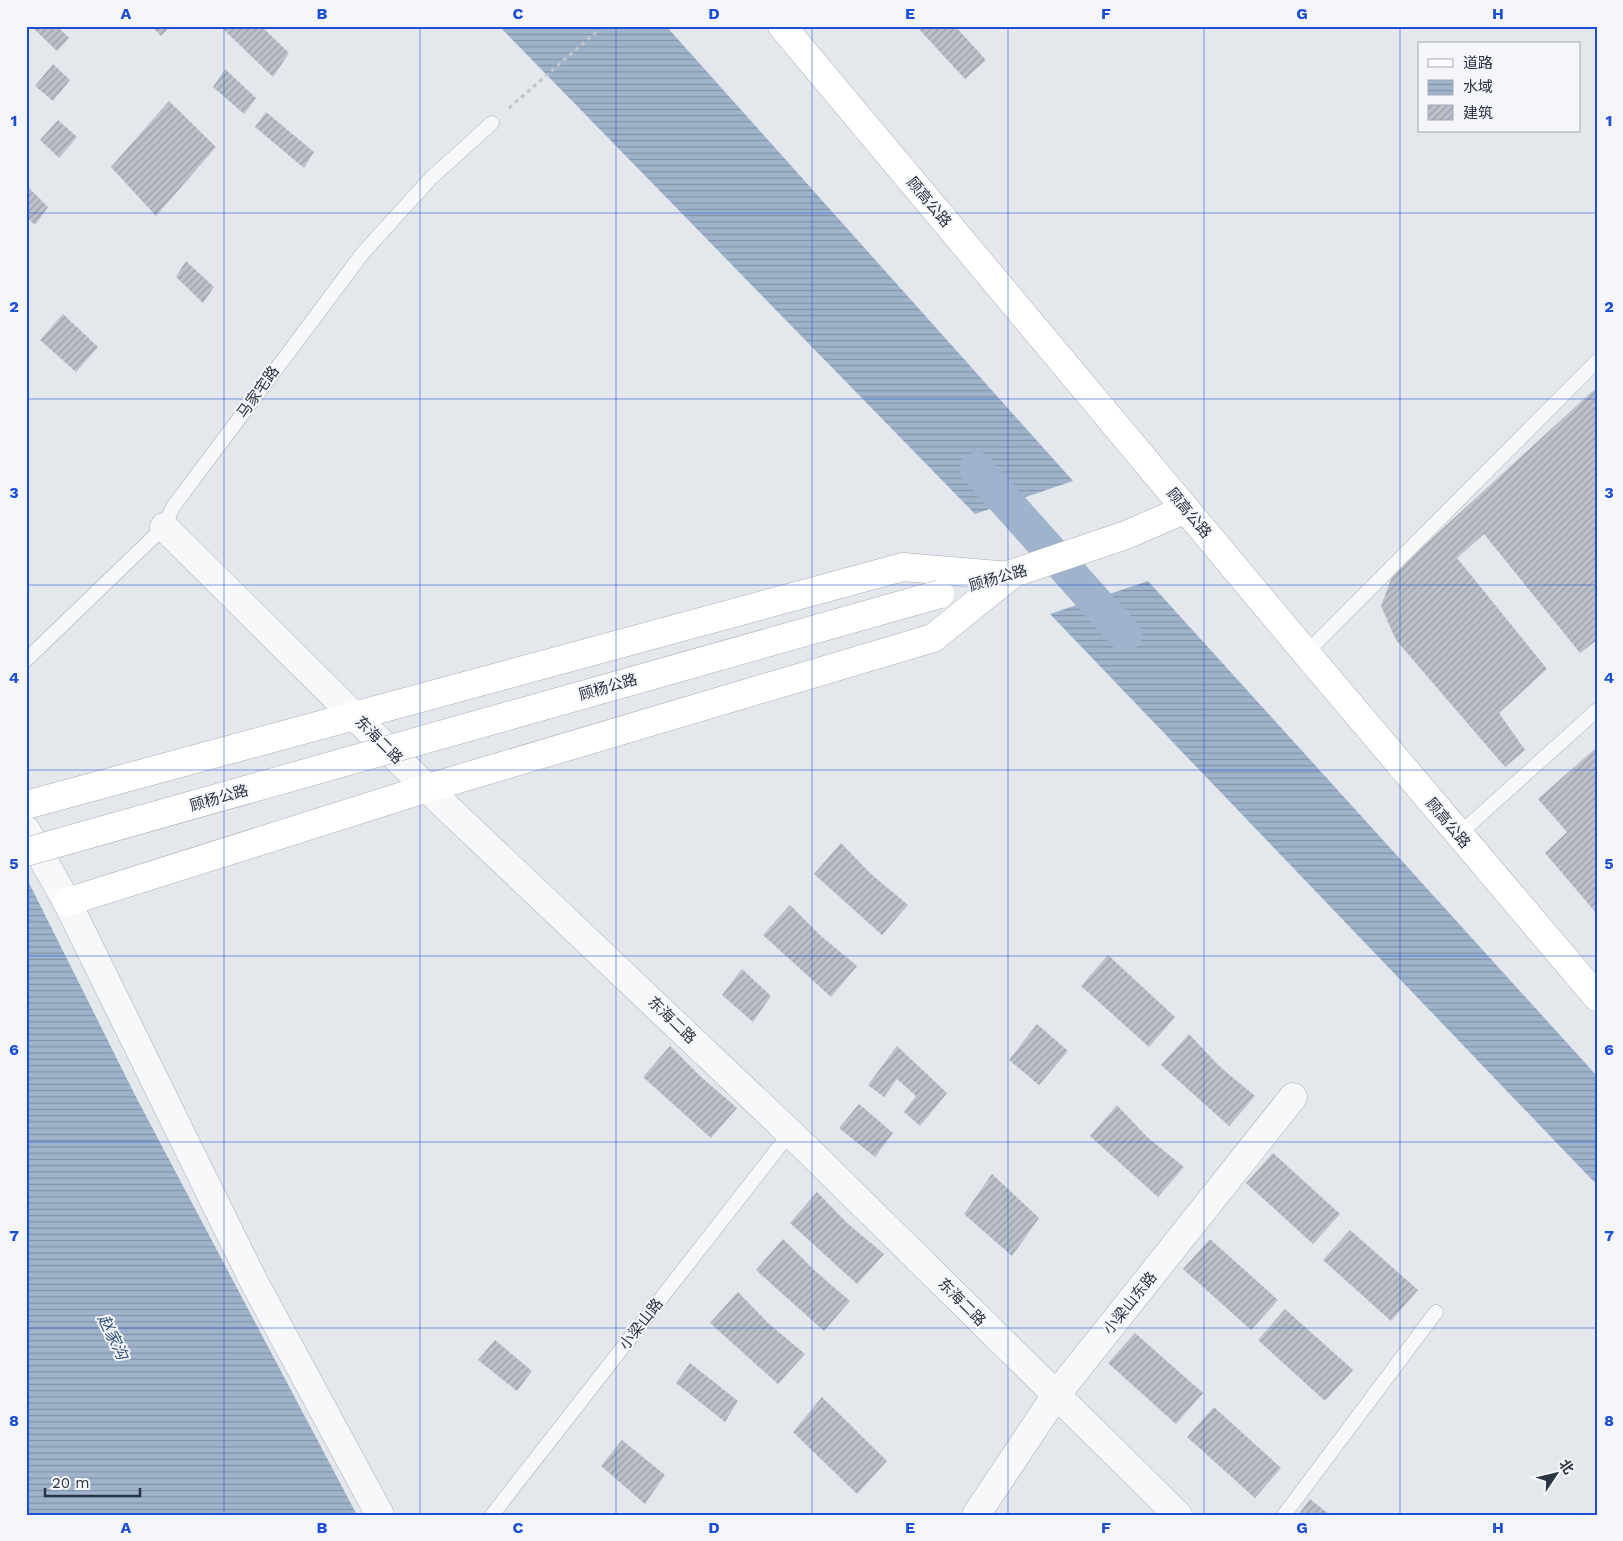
<svg xmlns="http://www.w3.org/2000/svg" width="1623" height="1541" viewBox="0 0 1623 1541" font-family="'Work Sans','Noto Sans SC',sans-serif">
<style>
.water{fill:url(#water-rules)}
.lines{fill:none;stroke-linecap:round;stroke-linejoin:round}
.canal{stroke:#9fb4cc;stroke-width:34}
.building{fill:url(#building-hatch)}
.lane-casing{stroke:#a9aeb7;stroke-width:15}
.street-casing{stroke:#a9aeb7;stroke-width:29}
.secondary-casing{stroke:#a9aeb7;stroke-width:29}
.path{stroke:#c2c5cb;stroke-width:3;stroke-dasharray:4 4;stroke-linecap:butt}
.lane{stroke:#f7f8fa;stroke-width:14}
.street{stroke:#f7f8fa;stroke-width:28}
.secondary{stroke:#fff;stroke-width:28}
.secondary-bridge-casing{stroke:#a9aeb7;stroke-width:29;stroke-linecap:butt}
.secondary-bridge{stroke:#fff;stroke-width:28}
.grid{fill:none;stroke:#1d4ed8;stroke-width:1;stroke-opacity:0.55}
.labels{text-anchor:middle;dominant-baseline:central;stroke-width:4;stroke-linejoin:round;paint-order:stroke}
.street-label{font-size:15px;fill:#2b3445;stroke:#f4f6f9}
.water-label{font-size:16px;font-style:italic;fill:#34527a;stroke:#f4f6f9}
.neatline{fill:none;stroke:#1d4ed8;stroke-width:2}
.grid-label{font-size:16px;text-anchor:middle;font-weight:bold;fill:#1d4ed8}
</style>
<defs>
<pattern id="water-rules" width="6" height="5" patternUnits="userSpaceOnUse" patternTransform="scale(1.25)"><rect width="6" height="5" fill="#9fb4cc"/><path d="M0 2.5h6" fill="none" stroke="#8293a7"/></pattern>
<pattern id="building-hatch" width="6" height="6" patternUnits="userSpaceOnUse" patternTransform="scale(1.25)"><rect width="6" height="6" fill="#bbc0ca"/><path d="M-1 1l2-2M0 6l6-6M5 7l2-2" fill="none" stroke="#989da6"/></pattern>
</defs>
<rect width="100%" height="100%" fill="#e4e7ec"/>
<g class="water">
<polygon points="499,26 666,26 1073,481 975,514"/>
<polygon points="1148,581 1597,1076 1597,1185 1050,614"/>
<polygon points="26,877 137,1099 357,1515 26,1515"/>
</g>
<g class="lines">
<polyline class="canal" points="977,469 1125,635"/>
</g>
<g class="building">
<polygon points="31,26 57,26 69,38 57,51"/>
<polygon points="151,26 171,26 161,36"/>
<polygon points="220,26 261,26 289,53 273,77"/>
<polygon points="916,26 955,26 986,60 965,79"/>
<polygon points="53,64 70,80 53,101 35,86"/>
<polygon points="225,69 256,98 244,114 213,87"/>
<polygon points="169,101 216,147 156,216 111,167"/>
<polygon points="266,112 314,152 304,168 255,127"/>
<polygon points="58,120 77,137 59,158 40,140"/>
<polygon points="26,185 48,207 35,225 26,217"/>
<polygon points="186,261 214,287 203,303 176,277"/>
<polygon points="63,314 98,347 76,372 40,340"/>
<polygon points="1597,387 1597,640 1580,653 1484,534 1457,558 1547,669 1499,713 1525,750 1505,767 1396,640 1381,606 1393,574"/>
<polygon points="1597,747 1597,914 1545,853 1567,832 1538,799"/>
<polygon points="841,843 871,874 908,905 882,935 814,874"/>
<polygon points="790,905 821,936 857,966 831,997 763,935"/>
<polygon points="1108,955 1175,1017 1149,1047 1081,986"/>
<polygon points="742,969 771,996 753,1022 722,995"/>
<polygon points="1037,1024 1068,1051 1039,1085 1009,1060"/>
<polygon points="1189,1034 1219,1066 1255,1096 1229,1126 1161,1065"/>
<polygon points="670,1046 701,1077 737,1108 711,1138 643,1077"/>
<polygon points="897,1046 947,1093 920,1126 904,1112 916,1096 897,1079 884,1097 868,1085"/>
<polygon points="859,1104 893,1133 875,1157 839,1128"/>
<polygon points="1117,1105 1147,1137 1184,1167 1158,1197 1090,1136"/>
<polygon points="1273,1153 1340,1214 1313,1244 1246,1183"/>
<polygon points="992,1174 1039,1218 1012,1256 964,1214"/>
<polygon points="817,1192 847,1223 884,1254 857,1284 790,1223"/>
<polygon points="1350,1230 1418,1290 1391,1321 1323,1260"/>
<polygon points="783,1239 814,1270 850,1301 824,1331 756,1270"/>
<polygon points="1210,1239 1278,1300 1251,1330 1183,1269"/>
<polygon points="738,1292 768,1323 805,1354 778,1384 710,1323"/>
<polygon points="1285,1309 1353,1370 1325,1401 1258,1340"/>
<polygon points="1135,1333 1203,1393 1176,1424 1108,1363"/>
<polygon points="495,1340 532,1371 517,1391 478,1360"/>
<polygon points="690,1363 738,1401 725,1422 676,1383"/>
<polygon points="822,1397 887,1461 857,1494 793,1432"/>
<polygon points="1214,1407 1281,1468 1255,1498 1187,1437"/>
<polygon points="622,1440 665,1475 645,1504 601,1466"/>
<polygon points="1310,1499 1330,1515 1298,1515"/>
</g>
<g class="lines">
<g class="lane-casing">
<g id="lane">
<polyline points="1306,653 1597,361"/>
<polyline points="26,660 164,527 173,507 362,254 431,178 492,123"/>
<polyline points="1458,835 1597,710"/>
<polyline points="492,1515 790,1133"/>
<polyline points="1284,1515 1436,1312"/>
</g>
</g>
<g class="street-casing">
<g id="street">
<polyline points="164,527 438,799 809,1151 1178,1515"/>
<polyline points="26,830 67,902 253,1280 380,1515"/>
<polyline points="976,1515 1056,1395 1293,1097"/>
</g>
</g>
<g class="secondary-casing">
<g id="secondary">
<polyline points="782,26 1306,653 1597,997"/>
<polyline points="993,580 1126,535 1186,509"/>
<polyline points="26,805 903,567 1010,576"/>
<polyline points="67,902 428,788 933,638 1010,576"/>
</g>
</g>
<polyline class="path" points="509,108 603,26"/>
<use href="#lane" class="lane"/>
<use href="#street" class="street"/>
<use href="#secondary" class="secondary"/>
<g class="secondary-bridge-casing">
<polyline id="secondary-bridge" points="26,852 940,594"/>
</g>
<use href="#secondary-bridge" class="secondary-bridge"/>
</g>
<path class="grid" d="M224,26V1515M420,26V1515M616,26V1515M812,26V1515M1008,26V1515M1204,26V1515M1400,26V1515M26,213H1597M26,399H1597M26,585H1597M26,770H1597M26,956H1597M26,1142H1597M26,1328H1597"/>
<g class="labels">
<g class="street-label">
<text transform="translate(929 202) rotate(50)">顾高公路</text>
<text transform="translate(258 392) rotate(-54)">马家宅路</text>
<text transform="translate(1189 513) rotate(50)">顾高公路</text>
<text transform="translate(998 578) rotate(-16)">顾杨公路</text>
<text transform="translate(608 687) rotate(-16)">顾杨公路</text>
<text transform="translate(379 740) rotate(45)">东海二路</text>
<text transform="translate(219 798) rotate(-16)">顾杨公路</text>
<text transform="translate(1448 823) rotate(50)">顾高公路</text>
<text transform="translate(672 1020) rotate(44)">东海二路</text>
<text transform="translate(962 1302) rotate(45)">东海二路</text>
<text transform="translate(1130 1303) rotate(-51)">小梁山东路</text>
<text transform="translate(641 1324) rotate(-52)">小梁山路</text>
</g>
<g class="water-label">
<text transform="translate(113 1337) rotate(64)">赵家沟</text>
</g>
</g>
<rect width="1623" height="1541" fill="none" stroke="#f4f6f9" stroke-width="55"/>
<rect x="1418" y="42" width="162" height="90" fill="#f4f6f9" stroke="#a4a8b1"/>
<rect x="1428" y="59" width="25" height="8" fill="#ffffff" stroke="#a4a8b1"/>
<text x="1463" y="68" font-size="15" fill="#2b3445">道路</text>
<rect x="1428" y="80" width="25" height="15" fill="url(#water-rules)" stroke="#a4a8b1"/>
<text x="1463" y="92" font-size="15" fill="#2b3445">水域</text>
<rect x="1428" y="105" width="25" height="15" fill="url(#building-hatch)" stroke="#a4a8b1"/>
<text x="1463" y="118" font-size="15" fill="#2b3445">建筑</text>
<g transform="translate(1556 1474) rotate(55)" stroke="#f4f6f9" stroke-width="4" paint-order="stroke">
<path d="M0-4L9 19L0 12L-9 19Z" fill="#2b3445"/>
<text y="-8" font-size="14" font-weight="bold" text-anchor="middle" fill="#2b3445">北</text>
</g>
<path d="M45 1488v8h95v-8" fill="none" stroke="#2b3445" stroke-width="2.5"/>
<text x="52" y="1488" font-size="15" fill="#2b3445" stroke="#f4f6f9" stroke-width="4" paint-order="stroke">20 m</text>
<rect x="28" y="28" width="1568" height="1486" class="neatline"/>
<g class="grid-label">
<text x="126" y="19">A</text>
<text x="322" y="19">B</text>
<text x="518" y="19">C</text>
<text x="714" y="19">D</text>
<text x="910" y="19">E</text>
<text x="1106" y="19">F</text>
<text x="1302" y="19">G</text>
<text x="1498" y="19">H</text>
<text x="14" y="126">1</text>
<text x="1609" y="126">1</text>
<text x="14" y="312">2</text>
<text x="1609" y="312">2</text>
<text x="14" y="498">3</text>
<text x="1609" y="498">3</text>
<text x="14" y="683">4</text>
<text x="1609" y="683">4</text>
<text x="14" y="869">5</text>
<text x="1609" y="869">5</text>
<text x="14" y="1055">6</text>
<text x="1609" y="1055">6</text>
<text x="14" y="1241">7</text>
<text x="1609" y="1241">7</text>
<text x="14" y="1426">8</text>
<text x="1609" y="1426">8</text>
<text x="126" y="1533">A</text>
<text x="322" y="1533">B</text>
<text x="518" y="1533">C</text>
<text x="714" y="1533">D</text>
<text x="910" y="1533">E</text>
<text x="1106" y="1533">F</text>
<text x="1302" y="1533">G</text>
<text x="1498" y="1533">H</text>
</g>
</svg>
